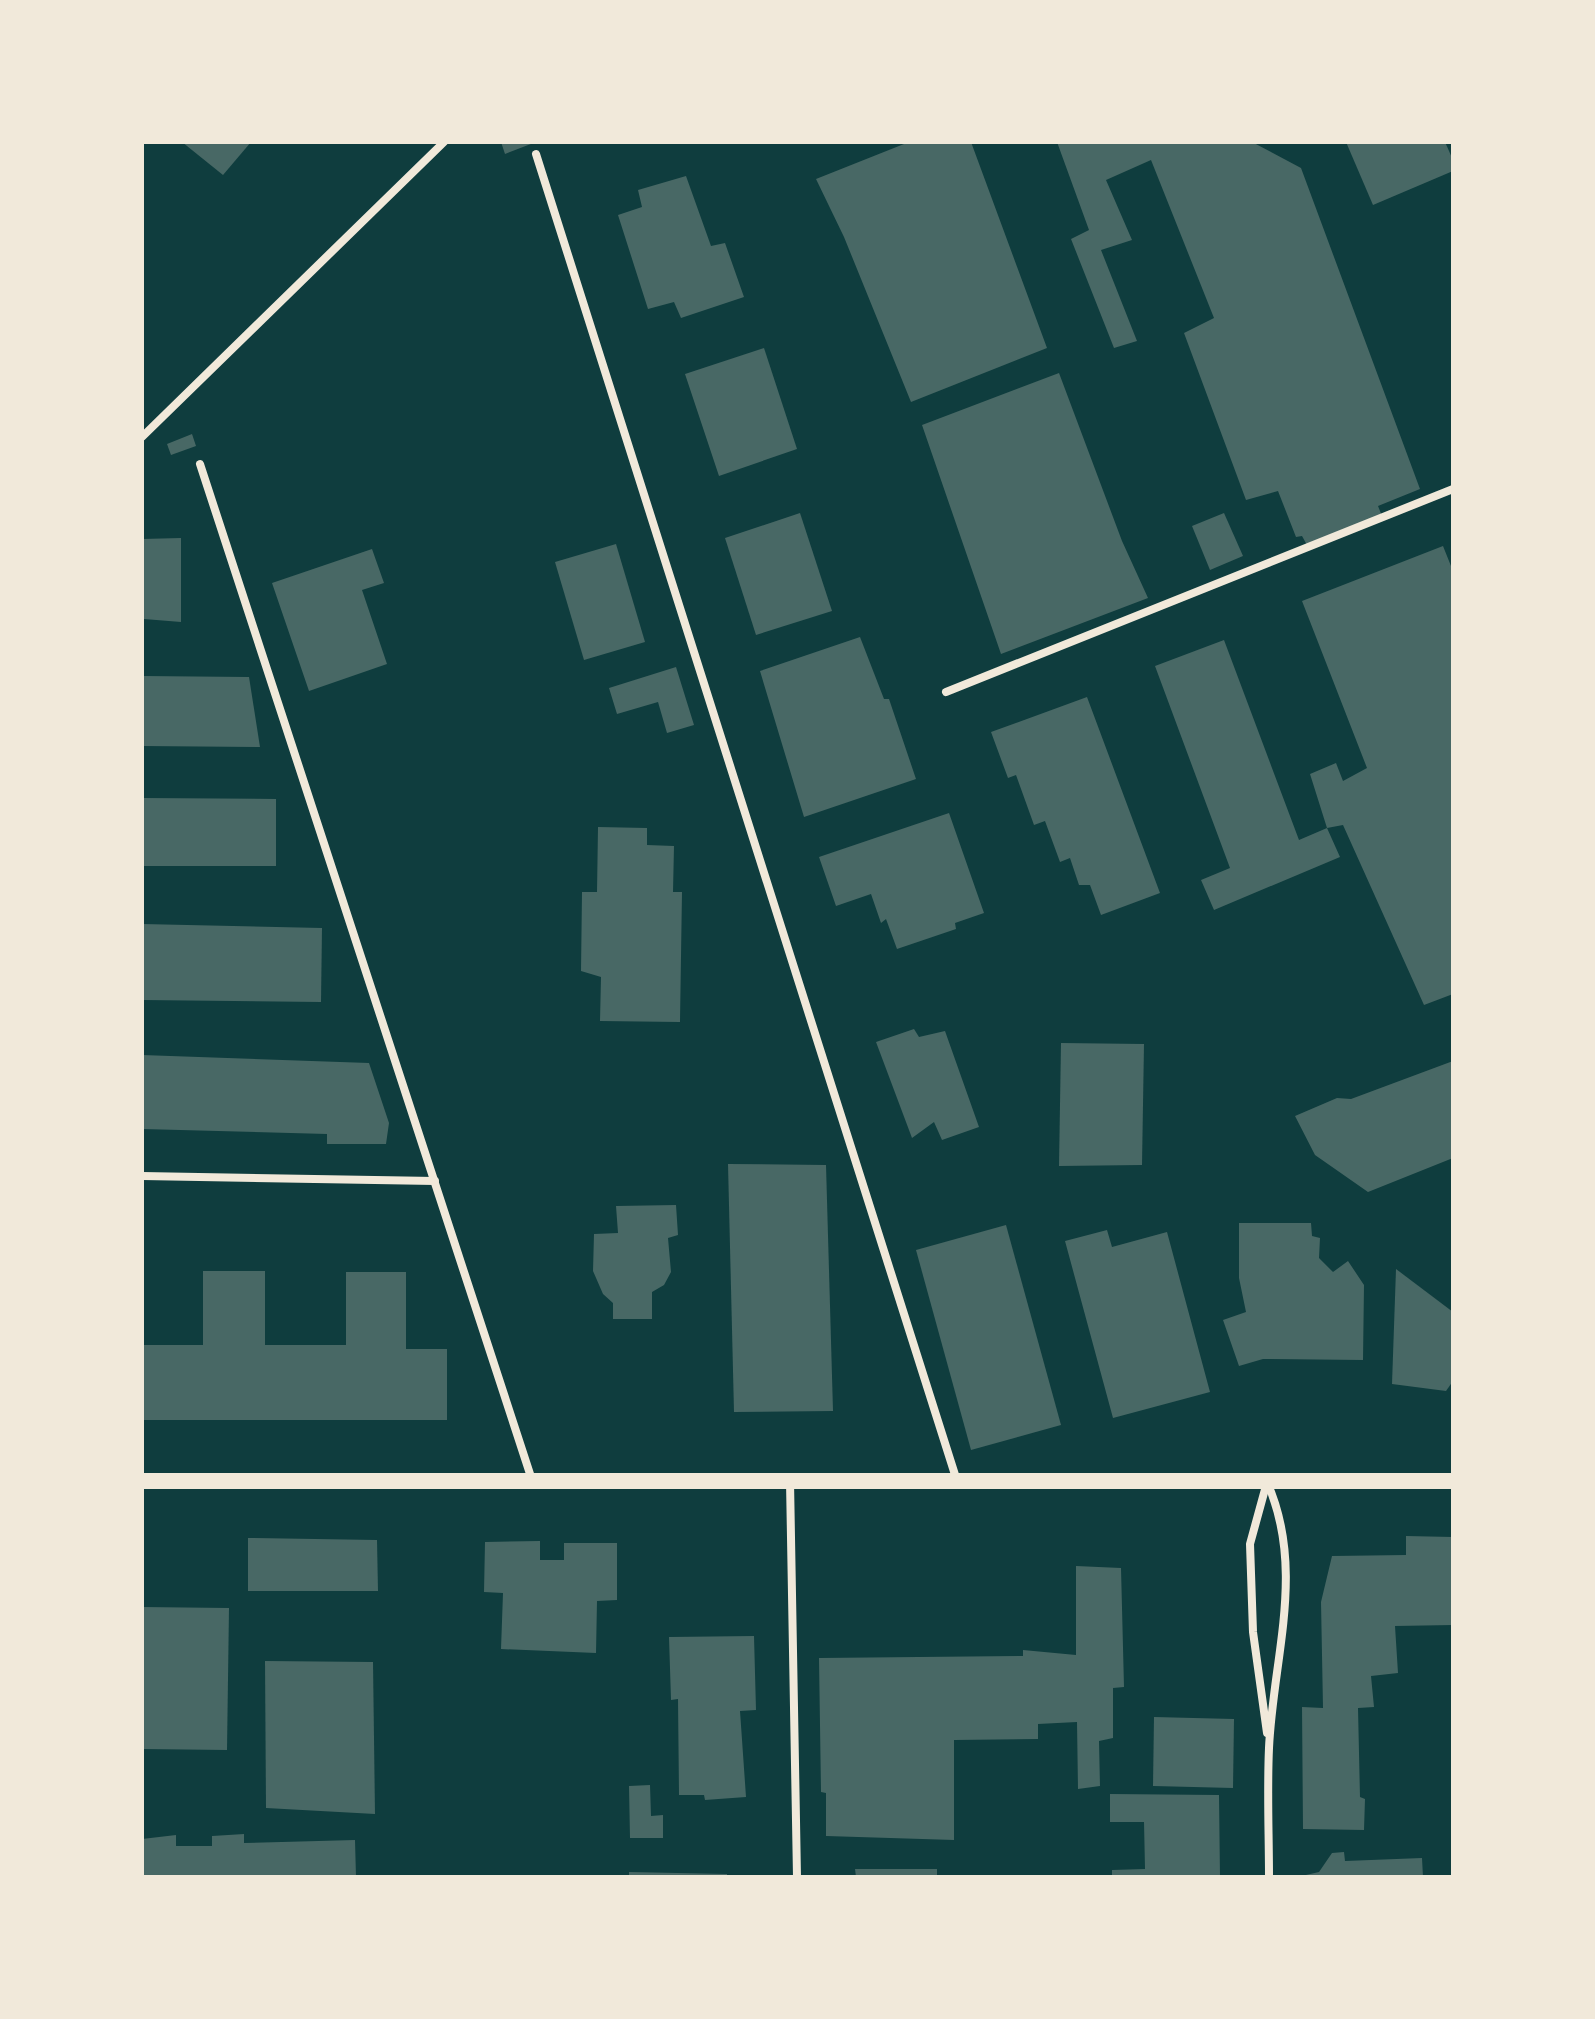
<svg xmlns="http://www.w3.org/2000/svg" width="1595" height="2019" viewBox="0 0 1595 2019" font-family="Cabin,sans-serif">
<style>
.building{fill:#486865}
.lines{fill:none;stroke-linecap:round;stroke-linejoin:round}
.minor{stroke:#f1e9da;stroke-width:8}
.secondary{stroke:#f1e9da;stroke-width:16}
</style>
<rect width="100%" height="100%" fill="#0f3d3e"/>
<g class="building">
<polygon points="182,142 251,142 223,175"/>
<polygon points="501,142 536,142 505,154"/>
<polygon points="909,142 971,142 1047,348 911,402 844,237 816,179"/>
<polygon points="1057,142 1252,142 1301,168 1420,489 1378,506 1382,516 1307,545 1302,536 1296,537 1278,491 1246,500 1184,333 1214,318 1151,160 1106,180 1132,240 1101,250 1137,341 1114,348 1071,239 1089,230"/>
<polygon points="1346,142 1445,142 1453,160 1453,171 1373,205"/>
<polygon points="686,176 711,246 725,243 744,297 681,318 674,302 648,309 618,215 642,207 638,190"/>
<polygon points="764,348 797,449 719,476 685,374"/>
<polygon points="1059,373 1122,541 1148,598 1001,654 922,425"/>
<polygon points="192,434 196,446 171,455 167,444"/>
<polygon points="800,513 832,611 756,635 725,538"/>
<polygon points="1224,513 1243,556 1210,570 1192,526"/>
<polygon points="181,538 181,622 144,619 142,539"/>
<polygon points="616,544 645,642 584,660 555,562"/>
<polygon points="1443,546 1453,571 1453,994 1424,1005 1343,825 1327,828 1310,774 1336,763 1343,781 1367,768 1302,601"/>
<polygon points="372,549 384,583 362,590 387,664 309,691 272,583"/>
<polygon points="860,637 884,699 889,699 916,779 804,817 760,671"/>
<polygon points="1224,640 1299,840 1327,828 1340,857 1214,910 1201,880 1230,868 1155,666"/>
<polygon points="676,667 694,725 667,733 658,702 617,714 609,688"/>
<polygon points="142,676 249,677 260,747 142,746"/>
<polygon points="1087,697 1160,893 1101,915 1090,885 1079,885 1070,858 1060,862 1045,821 1034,825 1016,775 1008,778 991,732"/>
<polygon points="142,798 276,799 276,866 142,866"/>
<polygon points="949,813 984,913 955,923 956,929 897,949 886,919 881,923 871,894 836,906 819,857"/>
<polygon points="598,827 647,828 647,845 674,846 673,892 682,892 680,1022 600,1021 601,977 581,971 582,892 597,892"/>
<polygon points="142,924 322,928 321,1002 142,1000"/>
<polygon points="914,1029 919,1037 945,1031 979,1127 942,1140 934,1122 912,1138 876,1042"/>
<polygon points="1061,1043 1144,1044 1142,1165 1059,1166"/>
<polygon points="142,1055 369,1063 389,1123 386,1144 327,1144 327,1134 142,1129"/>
<polygon points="1453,1061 1453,1158 1368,1192 1315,1155 1295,1116 1337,1098 1351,1099"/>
<polygon points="728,1164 826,1165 833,1411 734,1412"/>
<polygon points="676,1205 678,1235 668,1238 671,1272 664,1285 652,1292 652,1319 613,1319 613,1303 603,1294 593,1271 594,1234 618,1233 616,1206"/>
<polygon points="1239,1223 1311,1223 1312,1236 1320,1238 1319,1258 1333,1272 1348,1261 1364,1285 1363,1360 1263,1359 1239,1366 1223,1320 1246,1312 1239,1278"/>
<polygon points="1006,1225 1061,1425 971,1450 916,1250"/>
<polygon points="1107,1230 1112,1247 1167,1232 1210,1392 1113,1418 1065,1241"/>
<polygon points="1396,1269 1453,1312 1453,1381 1446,1391 1392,1384"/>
<polygon points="203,1271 265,1271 265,1345 346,1345 346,1272 406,1272 406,1349 447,1349 447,1420 142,1420 142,1345 203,1345"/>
<polygon points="1406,1536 1453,1537 1453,1625 1395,1626 1398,1673 1371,1676 1374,1707 1358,1708 1360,1797 1365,1799 1364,1830 1303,1829 1302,1707 1323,1708 1321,1602 1332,1556 1406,1555"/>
<polygon points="248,1538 377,1540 378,1591 248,1591"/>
<polygon points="540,1541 540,1560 564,1560 564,1543 617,1543 617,1600 597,1601 596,1653 501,1649 503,1593 484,1592 485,1542"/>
<polygon points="1076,1566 1121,1568 1124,1687 1113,1688 1113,1738 1099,1741 1100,1786 1078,1789 1077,1722 1038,1724 1038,1739 954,1740 954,1840 826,1836 826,1793 821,1792 819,1658 1023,1656 1023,1650 1076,1655"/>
<polygon points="142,1607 229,1608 227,1750 142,1749"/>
<polygon points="754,1636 756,1710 740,1711 746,1797 705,1800 704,1795 679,1795 678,1699 671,1700 669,1637"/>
<polygon points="265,1661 373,1662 375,1814 266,1808"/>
<polygon points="1154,1717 1234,1719 1233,1788 1153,1786"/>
<polygon points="650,1785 651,1816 663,1815 663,1838 630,1838 629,1786"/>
<polygon points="1110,1794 1219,1795 1220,1877 1112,1877 1112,1870 1145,1869 1144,1822 1110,1822"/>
<polygon points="244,1834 244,1843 355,1840 356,1877 142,1877 142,1839 176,1835 176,1846 212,1846 212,1836"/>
<polygon points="1344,1852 1345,1861 1422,1858 1423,1877 1297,1877 1319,1872 1332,1853"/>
<polygon points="855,1869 937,1869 937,1877 856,1877"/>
<polygon points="629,1872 727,1874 727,1877 629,1877"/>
</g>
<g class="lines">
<g class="minor">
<polyline points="536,154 957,1481"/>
<polyline points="142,437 444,142"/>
<polyline points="200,464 532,1480"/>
<polyline points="946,692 1453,489"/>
<polyline points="142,1176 435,1181"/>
<polyline points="790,1481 797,1877"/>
<path d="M1267,1482C1306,1570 1273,1658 1269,1748C1267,1791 1269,1834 1269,1877"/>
<polyline points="1267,1733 1253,1632 1250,1544 1267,1482"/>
</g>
<polyline class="secondary" points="142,1481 1453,1481"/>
</g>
<rect width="1595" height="2019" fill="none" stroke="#f1e9da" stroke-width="288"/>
</svg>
